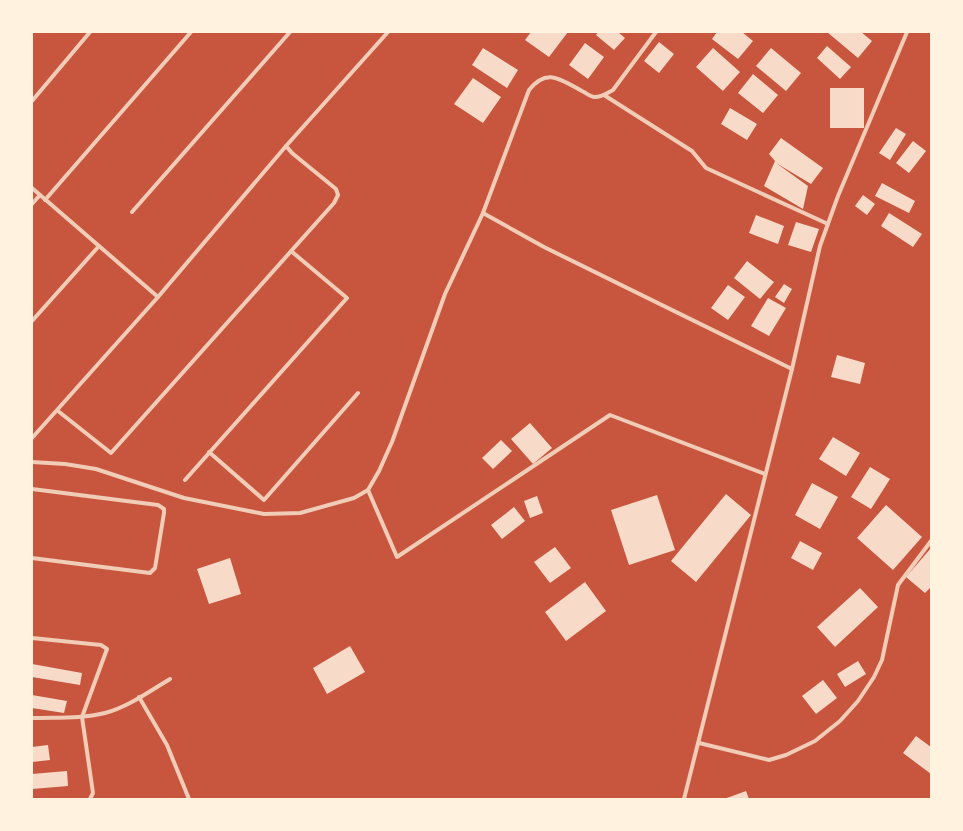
<svg xmlns="http://www.w3.org/2000/svg" width="963" height="831" viewBox="0 0 963 831" font-family="'Times New Roman',serif">
<style>
.building{fill:#f7dbc8}
.lines{fill:none;stroke-linecap:round;stroke-linejoin:round}
.minor{stroke:#f1ccb7;stroke-width:4}
</style>
<rect width="100%" height="100%" fill="#c8553d"/>
<g class="building">
<polygon points="531,32 568,32 549,57 525,40"/>
<polygon points="598,32 618,32 625,38 614,50 596,35"/>
<polygon points="717,32 742,32 753,41 738,59 712,39"/>
<polygon points="827,32 861,32 872,41 858,58"/>
<polygon points="659,42 674,54 659,73 644,61"/>
<polygon points="585,43 604,57 588,79 569,65"/>
<polygon points="827,46 851,67 840,79 817,58"/>
<polygon points="483,48 518,70 507,88 472,65"/>
<polygon points="713,48 740,72 723,91 696,67"/>
<polygon points="771,48 801,73 786,91 756,66"/>
<polygon points="753,74 778,95 763,113 738,93"/>
<polygon points="473,78 501,97 483,123 454,104"/>
<rect x="830" y="88" width="34" height="40"/>
<polygon points="730,108 757,124 747,140 721,124"/>
<polygon points="896,128 906,134 890,160 879,153"/>
<polygon points="781,138 823,168 811,184 776,163 808,186 803,209 764,186 775,161 769,154"/>
<polygon points="913,141 926,151 909,173 896,163"/>
<polygon points="882,183 915,201 909,213 875,196"/>
<polygon points="863,195 875,204 867,215 855,206"/>
<polygon points="889,213 922,234 913,247 881,226"/>
<polygon points="756,215 784,226 778,244 749,233"/>
<polygon points="796,222 819,229 811,252 788,245"/>
<polygon points="747,261 774,282 760,299 734,278"/>
<polygon points="784,284 792,289 784,303 775,297"/>
<polygon points="728,285 745,297 728,320 711,308"/>
<polygon points="768,298 786,308 769,336 751,326"/>
<polygon points="837,355 865,363 860,384 831,377"/>
<polygon points="530,423 552,448 533,464 511,439"/>
<polygon points="833,437 860,453 846,476 819,459"/>
<polygon points="501,440 512,451 493,469 482,458"/>
<polygon points="870,467 890,479 871,509 851,497"/>
<polygon points="812,483 838,497 820,529 795,515"/>
<polygon points="726,494 751,515 696,582 671,561"/>
<polygon points="657,495 675,550 629,565 611,510"/>
<polygon points="537,496 543,513 530,518 524,501"/>
<polygon points="886,505 922,537 893,570 857,538"/>
<polygon points="514,507 525,521 502,539 491,525"/>
<polygon points="800,541 822,553 813,570 791,558"/>
<polygon points="555,547 571,568 550,583 534,562"/>
<polygon points="931,548 931,587 925,593 906,577"/>
<polygon points="230,558 241,594 209,604 197,569"/>
<polygon points="585,582 606,611 566,641 545,612"/>
<polygon points="860,588 878,607 835,647 817,627"/>
<polygon points="350,646 365,672 327,694 313,668"/>
<polygon points="858,661 866,674 845,687 837,674"/>
<polygon points="32,664 82,673 80,685 32,677"/>
<polygon points="823,680 837,698 816,714 802,696"/>
<polygon points="32,695 67,701 64,713 32,708"/>
<polygon points="916,736 931,747 931,774 903,753"/>
<polygon points="48,745 50,760 32,762 32,747"/>
<polygon points="67,771 68,786 32,789 32,774"/>
<polygon points="746,791 749,799 724,799"/>
</g>
<g class="lines">
<g class="minor">
<polyline points="604,95 692,151 706,168 828,224"/>
<polyline points="32,101 90,32"/>
<polyline points="32,188 158,297"/>
<polyline points="45,200 191,32"/>
<polyline points="32,204 40,195"/>
<polyline points="132,212 290,32"/>
<polyline points="483,213 544,247 792,369"/>
<polyline points="32,321 99,246"/>
<polyline points="58,411 111,453 334,203 338,195 336,189 292,153 286,146 388,32"/>
<polyline points="32,438 158,297 286,146"/>
<polyline points="209,452 264,500 358,393"/>
<path d="M32,462L65,464L96,469L184,498L264,514L300,513L354,498L368,490L379,471L392,442L445,294L483,213L529,90C548,66 562,81 584,92C587,94 591,97 595,97C602,97 607,93 613,90L656,32"/>
<polyline points="185,480 347,298 291,251"/>
<polyline points="32,489 158,505 164,509 164,513 155,568 150,573 32,558"/>
<polyline points="368,490 397,557 610,415 765,474"/>
<polyline points="32,638 101,645 107,649 82,717 93,793 90,799"/>
<polyline points="139,697 167,745 189,799"/>
<path d="M32,718C56,717 81,719 105,713C128,707 150,691 170,679"/>
<polyline points="699,743 769,760 786,755 815,741 840,721 858,701 874,677 882,660 898,585 931,541"/>
<polyline points="684,799 792,369 820,246 838,196 907,32"/>
</g>
</g>
<rect width="963" height="831" fill="none" stroke="#fff3e0" stroke-width="66"/>
</svg>
